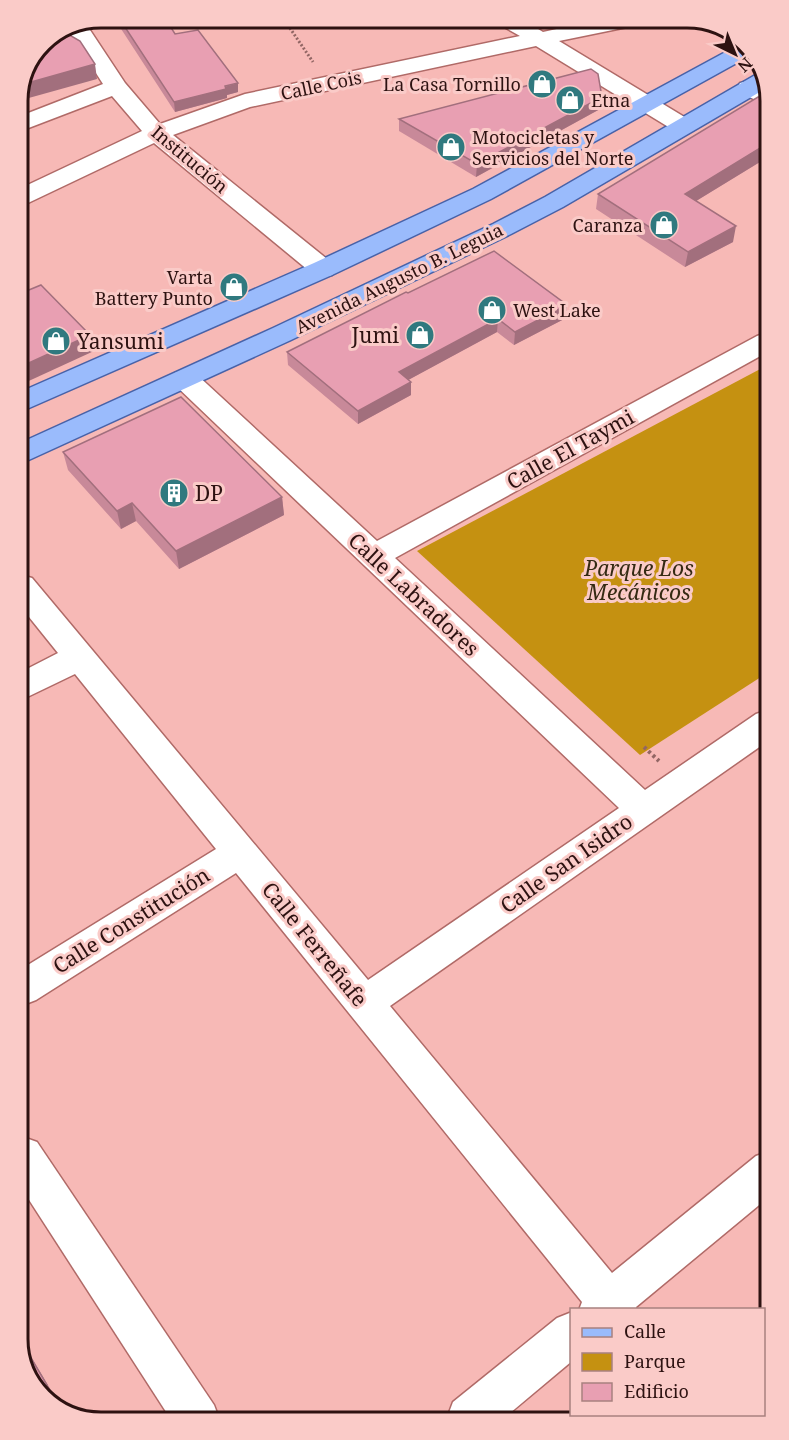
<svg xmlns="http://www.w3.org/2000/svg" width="789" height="1440" viewBox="0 0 789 1440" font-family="'Noto Serif',serif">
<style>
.green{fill:#c59111}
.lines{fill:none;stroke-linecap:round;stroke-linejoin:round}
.minor-casing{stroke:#b06a67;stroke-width:3}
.major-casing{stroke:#4862a8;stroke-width:3}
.path-far1{stroke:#926664;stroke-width:3;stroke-dasharray:2 2;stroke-linecap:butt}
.path{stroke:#926664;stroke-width:4;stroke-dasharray:3 3;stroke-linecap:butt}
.minor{fill:#fff;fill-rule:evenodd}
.major{fill:#9abbfc;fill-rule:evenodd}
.wall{fill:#c88999}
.shaded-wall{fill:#a26f7d}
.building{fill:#e89fb2;stroke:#a26f7d;stroke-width:1.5}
.labels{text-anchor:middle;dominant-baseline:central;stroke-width:6;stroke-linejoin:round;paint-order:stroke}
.far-poi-label{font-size:18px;fill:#2d1211;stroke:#facbc8;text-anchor:end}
.far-street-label{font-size:18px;fill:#2d1211;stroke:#facbc8}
.poi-label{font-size:21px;fill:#2d1211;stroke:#facbc8;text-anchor:start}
.street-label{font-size:21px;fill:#2d1211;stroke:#facbc8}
.park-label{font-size:21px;font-style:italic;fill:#352a13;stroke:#facbc8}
.rim{fill:none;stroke:#2d1211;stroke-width:3}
</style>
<rect width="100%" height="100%" fill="#f7b9b6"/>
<polygon class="green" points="766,366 767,673 640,755 417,551"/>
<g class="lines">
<g class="minor-casing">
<g id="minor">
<polygon points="494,18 520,18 543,32 607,18 650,18 647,23 559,41 691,121 695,126 691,131 683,133 675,131 536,46 250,107 173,135 332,263 336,269 332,275 323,277 314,275 154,143 28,203 19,205 19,189 142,131 112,96 18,132 18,117 103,84 69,31 86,24 125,83 160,124 245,94 520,36 497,23"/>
<polygon points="748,81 765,88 765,104 740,93 737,88 740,83"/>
<polygon points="766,333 766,353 395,558 645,790 756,714 768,710 768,741 390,1006 612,1273 756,1156 770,1151 770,1196 636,1307 637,1310 579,1310 582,1302 236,873 36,1000 23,1005 23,968 216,849 75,674 21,700 21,672 58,653 21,607 21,575 32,578 368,980 619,808 175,385 171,379 175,373 185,370 195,373 377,541 757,336"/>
<polygon points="23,1137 37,1142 214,1405 220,1421 172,1421 24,1192"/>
<polygon points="572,1312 572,1361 504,1418 447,1418 453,1402 557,1318"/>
<polygon points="683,1414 721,1414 684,1416"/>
</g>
</g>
<g class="major-casing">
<g id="major">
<polygon points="744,42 753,54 491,199 332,275 20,412 20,392 314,263 473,189"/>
<polygon points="765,72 765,89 563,207 511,234 291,340 20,464 20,443 273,328 493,224 545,197 757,74"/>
</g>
</g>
<polyline class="path-far1" points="283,18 313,62"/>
<polyline class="path" points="644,747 659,761"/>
<use href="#minor" class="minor"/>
<use href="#major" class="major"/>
</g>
<g class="wall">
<polygon points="114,18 165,18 175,34 238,92 227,95 227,98 175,112"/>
<polygon points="694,19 737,35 732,37"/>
<polygon points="765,97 765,159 696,201 733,242 685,267 596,209 598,194"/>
<polygon points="600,109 476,177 399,131 399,119"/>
<polygon points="408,293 567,305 566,318 514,345 497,332 408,380 411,395 358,424 288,365 287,352"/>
<polygon points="63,452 282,497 284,515 179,569 136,521 121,529 68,470"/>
</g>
<g class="shaded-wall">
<polygon points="95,64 97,79 18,101 18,97 24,84"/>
<polygon points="238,83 238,92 227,95 227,98 175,112 174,102"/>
<polygon points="602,97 600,109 476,177 477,164"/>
<polygon points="765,145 765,159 683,209 685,194"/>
<polygon points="736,226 733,242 685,267 688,252"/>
<polygon points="567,305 566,318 514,345 515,332"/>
<polygon points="498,319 497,332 399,385 399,372"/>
<polygon points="90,335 94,351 20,385 20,367"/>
<polygon points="411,382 411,395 358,424 358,411"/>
<polygon points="282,497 284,515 179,569 176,551"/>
<polygon points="132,503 136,521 121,529 117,511"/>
<polygon points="24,1345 55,1397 49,1401 40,1389"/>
</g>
<g class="building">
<polygon points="119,18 165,18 175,34 198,30 238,83 225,86 226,89 174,102"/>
<polygon points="66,33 80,41 95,64 24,84 43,42"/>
<polygon points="591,69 598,74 602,97 477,164 399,119"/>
<polygon points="758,97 765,97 765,145 685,194 736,226 688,252 598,194"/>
<polygon points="494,251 567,305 515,332 498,319 399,372 411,382 358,411 287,352 406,292 408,293"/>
<polygon points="41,285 90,335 20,367 19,294"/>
<polygon points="181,397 282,497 176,551 132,503 117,511 63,452"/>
<polygon points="24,1346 47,1385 40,1389 25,1371"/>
</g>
<defs>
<g id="shop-disc" transform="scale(1.5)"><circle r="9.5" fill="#30797f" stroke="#facbc8"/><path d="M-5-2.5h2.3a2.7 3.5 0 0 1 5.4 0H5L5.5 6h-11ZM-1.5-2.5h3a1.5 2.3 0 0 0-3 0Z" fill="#fff"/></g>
<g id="building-disc" transform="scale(1.5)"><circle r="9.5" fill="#30797f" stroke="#facbc8"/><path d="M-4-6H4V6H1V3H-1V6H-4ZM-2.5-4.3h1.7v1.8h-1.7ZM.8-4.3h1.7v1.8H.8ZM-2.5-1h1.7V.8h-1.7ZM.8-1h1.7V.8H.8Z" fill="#fff"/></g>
</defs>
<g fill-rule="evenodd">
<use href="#shop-disc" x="542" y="84"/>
<use href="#shop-disc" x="570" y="100"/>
<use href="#shop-disc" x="451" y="147"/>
<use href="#shop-disc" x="664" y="225"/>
<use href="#shop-disc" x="234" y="287"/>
<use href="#shop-disc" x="492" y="310"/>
<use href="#shop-disc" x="420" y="335"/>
<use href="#shop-disc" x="56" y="341"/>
<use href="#building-disc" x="174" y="493"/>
</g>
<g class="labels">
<g class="far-poi-label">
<text x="521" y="84">La Casa Tornillo</text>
<text x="591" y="100" text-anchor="start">Etna</text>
<text x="472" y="137" text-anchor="start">Motocicletas y<tspan x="472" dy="21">Servicios del Norte</tspan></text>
<text x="643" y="225">Caranza</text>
<text x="213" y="277">Varta<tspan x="213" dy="21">Battery Punto</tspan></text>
<text x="513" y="310" text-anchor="start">West Lake</text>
</g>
<g class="far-street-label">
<text transform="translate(321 85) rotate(-12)">Calle Cois</text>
<text transform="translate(190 159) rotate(40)">Institución</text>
<text transform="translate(399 278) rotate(-26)">Avenida Augusto B. Leguia</text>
</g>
<g class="poi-label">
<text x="399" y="335" text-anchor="end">Jumi</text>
<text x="77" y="341">Yansumi</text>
<text x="195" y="493">DP</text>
</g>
<g class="street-label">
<text transform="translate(570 449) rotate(-29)">Calle El Taymi</text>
<text transform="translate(414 594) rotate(43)">Calle Labradores</text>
<text transform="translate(566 863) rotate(-35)">Calle San Isidro</text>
<text transform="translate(131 920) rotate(-32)">Calle Constitución</text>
<text transform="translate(315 944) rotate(51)">Calle Ferreñafe</text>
</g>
<g class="park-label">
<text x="639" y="568">Parque Los<tspan x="639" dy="24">Mecánicos</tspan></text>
</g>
</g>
<path d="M0 0H789V1440H0ZM101 28H687A73 73 0 0 1 760 101V1339A73 73 0 0 1 687 1412H101A73 73 0 0 1 28 1339V101A73 73 0 0 1 101 28Z" fill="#facbc8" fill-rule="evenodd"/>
<path class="rim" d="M101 28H687A73 73 0 0 1 760 101V1339A73 73 0 0 1 687 1412H101A73 73 0 0 1 28 1339V101A73 73 0 0 1 101 28Z"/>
<rect x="570" y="1308" width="195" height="108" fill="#facbc8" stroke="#a8817f" stroke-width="1.5"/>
<rect x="582" y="1328" width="30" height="9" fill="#9abbfc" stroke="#a8817f" stroke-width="1.5"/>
<text x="624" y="1338" font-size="18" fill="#2d1211">Calle</text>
<rect x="582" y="1353" width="30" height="18" fill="#c59111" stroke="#a8817f" stroke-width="1.5"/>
<text x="624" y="1368" font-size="18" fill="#2d1211">Parque</text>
<rect x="582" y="1383" width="30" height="18" fill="#e89fb2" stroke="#a8817f" stroke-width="1.5"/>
<text x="624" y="1398" font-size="18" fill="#2d1211">Edificio</text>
<g transform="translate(735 54) rotate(137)" stroke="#facbc8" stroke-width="4.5" paint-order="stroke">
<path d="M0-4.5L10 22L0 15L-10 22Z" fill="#2d1211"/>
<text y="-9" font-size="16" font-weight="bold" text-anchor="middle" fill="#2d1211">N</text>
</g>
</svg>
